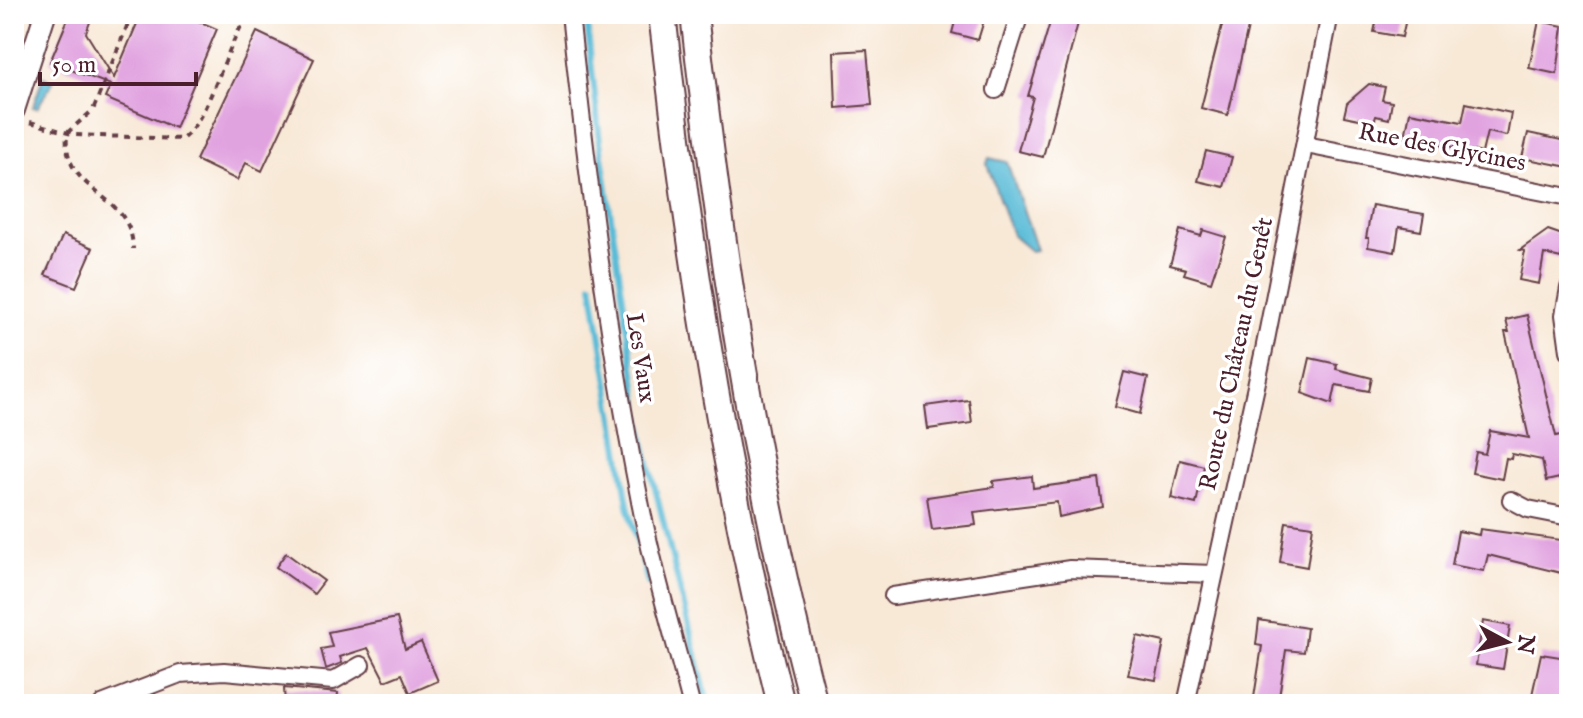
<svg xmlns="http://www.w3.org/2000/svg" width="1583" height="718" viewBox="0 0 1583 718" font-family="'IM FELL English',serif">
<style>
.water{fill:#59bbd7;stroke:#526d81;stroke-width:2}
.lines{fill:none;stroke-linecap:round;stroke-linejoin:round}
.stream{stroke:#59bbd7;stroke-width:6}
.building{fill:#e1a3e0}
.minor-casing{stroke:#643d45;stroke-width:20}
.tertiary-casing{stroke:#643d45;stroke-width:24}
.trunk-casing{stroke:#643d45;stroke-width:30}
.path{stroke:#643d45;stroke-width:4;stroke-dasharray:6 6;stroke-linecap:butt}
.minor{stroke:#fff;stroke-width:16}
.tertiary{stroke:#fff;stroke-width:20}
.trunk{stroke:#fff;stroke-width:26}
.labels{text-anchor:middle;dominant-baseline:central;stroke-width:7;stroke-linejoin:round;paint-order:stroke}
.street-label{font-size:24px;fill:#4a1f2b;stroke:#fff}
</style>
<rect width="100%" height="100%" fill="#fff"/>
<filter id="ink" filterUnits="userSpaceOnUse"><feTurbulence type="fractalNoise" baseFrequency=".0125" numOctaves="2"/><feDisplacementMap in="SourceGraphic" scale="16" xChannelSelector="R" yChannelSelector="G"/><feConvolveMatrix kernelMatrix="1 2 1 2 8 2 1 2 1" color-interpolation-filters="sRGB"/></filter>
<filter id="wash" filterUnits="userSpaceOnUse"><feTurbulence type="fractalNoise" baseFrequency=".006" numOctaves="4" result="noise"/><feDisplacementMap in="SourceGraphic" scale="32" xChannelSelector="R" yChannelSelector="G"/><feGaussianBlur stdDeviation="1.8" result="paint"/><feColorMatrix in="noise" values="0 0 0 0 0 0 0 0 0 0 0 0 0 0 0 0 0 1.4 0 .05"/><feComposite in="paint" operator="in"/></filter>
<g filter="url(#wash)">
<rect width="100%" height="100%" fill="#f8e8d6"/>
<g class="water">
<polygon points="43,77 53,82 37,108 33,107"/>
<polygon points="989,158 1007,162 1037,250 1031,251 1012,235 987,164"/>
</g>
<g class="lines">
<g class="stream">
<polyline points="586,14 600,142 645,447 708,704"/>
<polyline points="592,284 628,505 648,583"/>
</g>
</g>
<g id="blocks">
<g class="building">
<polygon points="70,14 93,14 86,33 114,78 141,14 182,14 217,29 175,128 105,98 111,85 50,62"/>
<polygon points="957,14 986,14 978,40 952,33"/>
<polygon points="1225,14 1251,14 1228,115 1201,108"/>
<polygon points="1378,14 1407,14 1402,37 1374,32"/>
<polygon points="1052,16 1078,23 1043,157 1018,151 1033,97 1028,96"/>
<polygon points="1539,21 1563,26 1557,74 1529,68"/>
<polygon points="257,32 314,59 262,171 246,163 237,180 196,160"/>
<polygon points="867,50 872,105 836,108 834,52"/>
<polygon points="1369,84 1385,87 1382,100 1392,102 1389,119 1376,116 1374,122 1344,116 1347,103"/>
<polygon points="1466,103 1511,113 1507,136 1487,132 1482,153 1405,137 1410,112 1462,122"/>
<polygon points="1528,133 1566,141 1569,167 1522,158"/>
<polygon points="1206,151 1232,157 1224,187 1198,181"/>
<polygon points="1372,205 1424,214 1421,231 1399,227 1395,252 1368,247 1369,238 1366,238"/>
<polygon points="1180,230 1201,236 1203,230 1226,237 1211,282 1184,274 1186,269 1170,265"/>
<polygon points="1548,230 1565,236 1561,258 1544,254 1539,284 1519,280 1525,251 1520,250"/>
<polygon points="63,235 93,248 76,287 45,275"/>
<polygon points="1527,315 1556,436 1565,434 1569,476 1546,481 1542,460 1512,454 1511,459 1506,458 1502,479 1472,473 1476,452 1485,454 1490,431 1529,438 1505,332 1509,332 1506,320"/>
<polygon points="1310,358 1337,364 1336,369 1372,378 1369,391 1336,385 1332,404 1302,393"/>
<polygon points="1124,372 1148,378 1140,414 1115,407"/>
<polygon points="969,400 972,423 928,429 925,406"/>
<polygon points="1180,460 1204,466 1196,504 1171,498"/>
<polygon points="1032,476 1033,488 1099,479 1103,507 1059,517 1057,502 974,512 976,525 932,530 927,497 994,487 993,481"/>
<polygon points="1286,522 1313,526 1307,567 1280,562"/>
<polygon points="1480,529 1569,541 1569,575 1488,555 1484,571 1452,565 1458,531 1479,535"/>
<polygon points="286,553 324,581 314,594 276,567"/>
<polygon points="397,618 405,649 421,642 438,681 410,693 402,674 385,681 368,648 340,657 342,663 326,669 321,649 332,647 328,632"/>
<polygon points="1259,620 1307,628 1304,652 1286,650 1278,704 1253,704 1262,646 1256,645"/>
<polygon points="1483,621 1510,626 1503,669 1476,665"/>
<polygon points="1137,636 1164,642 1156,680 1128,675"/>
<polygon points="1541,654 1567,658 1563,704 1530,704"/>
<polygon points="284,688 338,693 337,704 285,704"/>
</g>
</g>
</g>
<g filter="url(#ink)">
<use href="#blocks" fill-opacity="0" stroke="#643d45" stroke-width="2"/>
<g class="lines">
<g class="minor-casing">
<g id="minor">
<path d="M570,14C587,174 607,333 638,491C651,562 673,633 691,704"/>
<polyline points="996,90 1020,14"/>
<polyline points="1306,145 1569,197"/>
<polyline points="1569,288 1564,315 1569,351"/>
<polyline points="1511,500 1528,509 1569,517"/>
<polyline points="893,596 1070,569 1214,574"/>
<polyline points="102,704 180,674 224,671 333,681 361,665"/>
<polyline points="1186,704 1264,350 1330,14"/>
</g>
</g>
<g class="tertiary-casing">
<polyline id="tertiary" points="14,110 45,14"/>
</g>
<g class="trunk-casing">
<g id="trunk">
<path d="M662,14C688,246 724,478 781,704"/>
<path d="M694,14C720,246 755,478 814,704"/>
</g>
</g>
<g class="path">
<path d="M132,14L93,110L67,133C61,196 132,190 133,249"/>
<path d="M30,122L75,135L182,139C210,118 225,46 249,14"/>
</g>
<use href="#minor" class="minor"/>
<use href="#tertiary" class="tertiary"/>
<use href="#trunk" class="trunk"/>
</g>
</g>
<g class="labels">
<g class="street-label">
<text transform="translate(1442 148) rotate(11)">Rue des Glycines</text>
<text transform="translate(1237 354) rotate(-78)">Route du Château du Genêt</text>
<text transform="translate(640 358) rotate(81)">Les Vaux</text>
</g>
</g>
<rect width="1583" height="718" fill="none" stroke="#fff" stroke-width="48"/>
<g transform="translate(1507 642) rotate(97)" stroke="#ffffff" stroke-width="6" paint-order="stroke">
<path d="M0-6L14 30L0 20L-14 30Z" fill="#4a1f2b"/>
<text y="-12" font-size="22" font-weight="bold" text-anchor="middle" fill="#4a1f2b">N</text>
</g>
<path d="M40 72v12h156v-12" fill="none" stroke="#4a1f2b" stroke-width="4"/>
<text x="52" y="72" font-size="24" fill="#4a1f2b" stroke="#ffffff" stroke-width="6" paint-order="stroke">50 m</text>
</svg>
